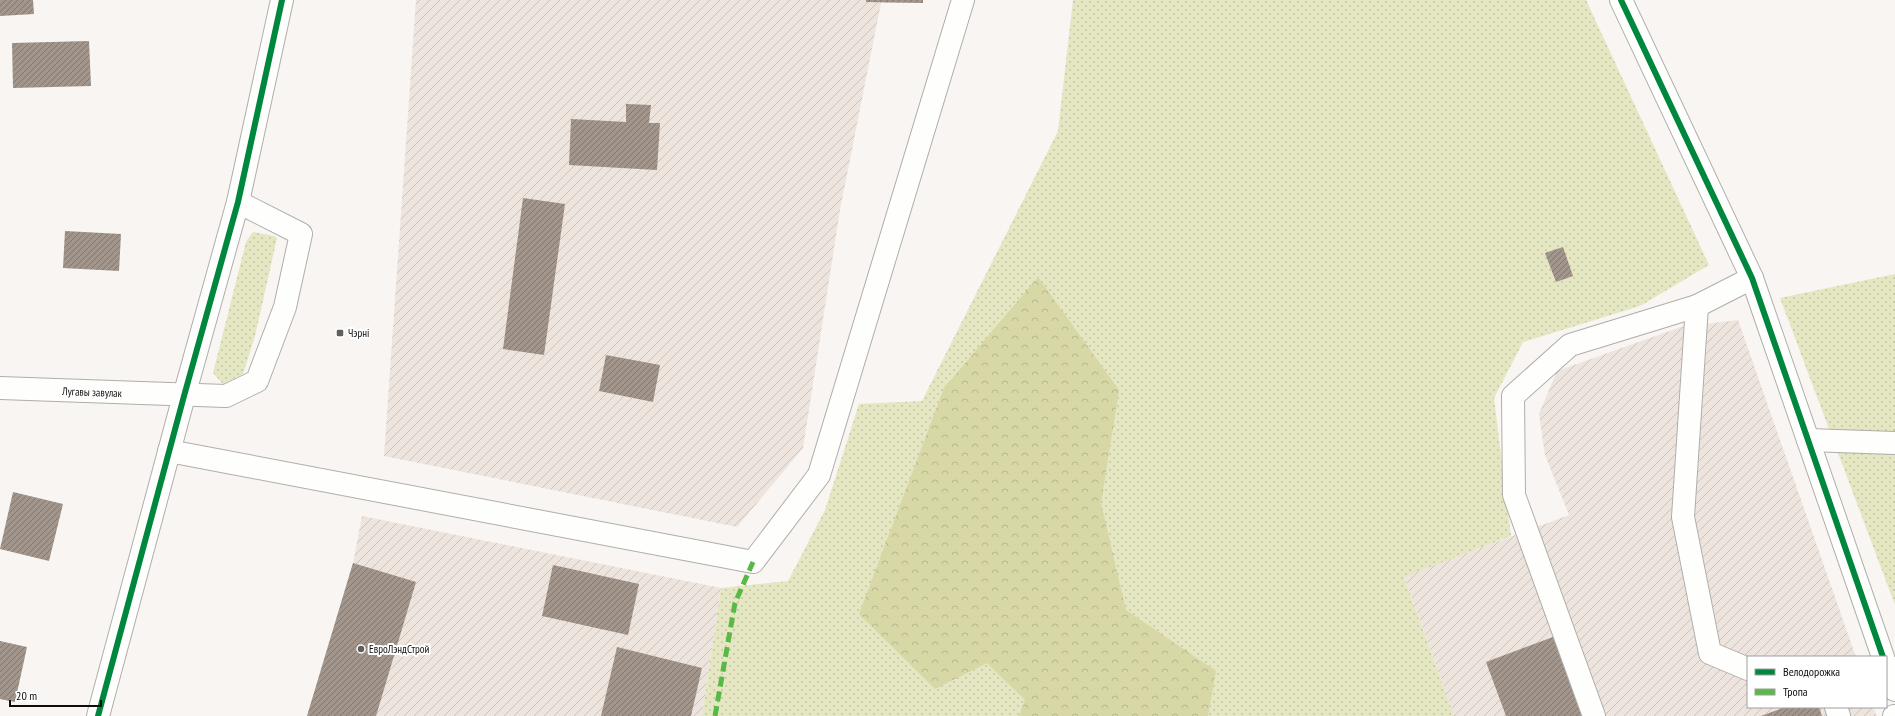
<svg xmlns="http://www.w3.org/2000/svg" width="1895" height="716" viewBox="0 0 1895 716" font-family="'PT Sans Narrow',sans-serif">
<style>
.industrial{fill:url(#industrial-furrows)}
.grass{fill:url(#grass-dots)}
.forest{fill:url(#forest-crowns)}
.building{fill:url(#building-hatch)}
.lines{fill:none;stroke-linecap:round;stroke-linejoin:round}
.minor-casing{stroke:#afaeac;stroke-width:24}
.minor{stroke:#fefefd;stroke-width:22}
.quiet{stroke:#58b947;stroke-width:5;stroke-dasharray:10 5;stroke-linecap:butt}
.cycleway-casing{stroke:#fff;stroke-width:8}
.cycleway{stroke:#00873e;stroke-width:6}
.poi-dot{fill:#615e5c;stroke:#fff;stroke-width:1.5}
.labels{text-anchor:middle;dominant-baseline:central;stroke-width:4;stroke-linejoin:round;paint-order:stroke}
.poi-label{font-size:11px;fill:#0f0d0c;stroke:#fff;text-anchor:start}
.street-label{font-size:11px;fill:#0f0d0c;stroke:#fff}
</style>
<defs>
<pattern id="industrial-furrows" width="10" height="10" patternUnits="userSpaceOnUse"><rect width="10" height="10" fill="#ede4de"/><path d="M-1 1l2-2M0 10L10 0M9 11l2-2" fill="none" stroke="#cac2bd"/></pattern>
<pattern id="grass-dots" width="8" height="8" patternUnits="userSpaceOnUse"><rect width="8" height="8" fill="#e5e6c2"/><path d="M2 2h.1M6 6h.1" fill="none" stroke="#c3c4a6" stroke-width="1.8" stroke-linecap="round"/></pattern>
<pattern id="forest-crowns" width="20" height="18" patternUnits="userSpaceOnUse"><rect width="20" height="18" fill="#d7d8a6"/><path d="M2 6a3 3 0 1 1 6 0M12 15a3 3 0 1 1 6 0" fill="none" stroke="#b7b88e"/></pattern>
<pattern id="building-hatch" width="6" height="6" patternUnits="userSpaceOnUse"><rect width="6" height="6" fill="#a1958c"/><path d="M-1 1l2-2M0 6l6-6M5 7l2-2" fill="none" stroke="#827871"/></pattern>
</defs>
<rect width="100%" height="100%" fill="#f8f5f2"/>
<g class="industrial">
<polygon points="416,0 923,0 923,3 881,3 840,210 803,448 737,527 384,456"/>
<polygon points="1738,320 1856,657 1748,657 1748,707 1873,707 1877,716 1454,716 1404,576 1569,515 1545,455 1539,414 1557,371 1681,327"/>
<polygon points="362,516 721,588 702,716 307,716 353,563"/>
</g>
<g class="grass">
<polygon points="1073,0 1586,0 1709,265 1640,306 1523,342 1494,398 1511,536 1404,577 1454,716 702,716 721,588 788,581 825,510 859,404 922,401 1058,131"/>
<polygon points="253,232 274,236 277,238 255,336 243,374 223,384 213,373 246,242"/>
<polygon points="1895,274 1895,605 1780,298"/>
</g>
<polygon class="forest" points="1038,277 1119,390 1101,503 1126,610 1216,671 1208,716 1019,716 1025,700 987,663 935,689 859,614 944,388"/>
<g class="building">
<polygon points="0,0 33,0 34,14 0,16"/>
<polygon points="866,0 923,0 923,3 866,2"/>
<polygon points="89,41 91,86 13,88 12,43"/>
<polygon points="626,104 651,105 649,123 660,123 657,170 569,165 571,119 626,122"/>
<polygon points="523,198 565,204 544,355 503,349"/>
<polygon points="65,231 121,234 119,271 63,268"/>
<polygon points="1563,247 1573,276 1556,282 1545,253"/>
<polygon points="606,355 660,365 653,402 599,391"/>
<polygon points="13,492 63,504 49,561 0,549"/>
<polygon points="353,563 416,582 376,716 307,716"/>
<polygon points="553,565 639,584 628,635 542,616"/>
<polygon points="1553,637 1582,716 1506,716 1486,662"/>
<polygon points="0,641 27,647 15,702 0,699"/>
<polygon points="617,647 702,668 691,716 601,716"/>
<polygon points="1785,707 1819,707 1822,716 1761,716"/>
</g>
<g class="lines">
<g class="minor-casing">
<g id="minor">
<polyline points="1621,0 1752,278 1883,657"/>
<polyline points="0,388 226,396 257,381 285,307 301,234 238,202"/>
<polyline points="1808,440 1895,443"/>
<polyline points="169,451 753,562 819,475 963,0"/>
<polyline points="1886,664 1895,690"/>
<polyline points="1748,669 1710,653 1683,517 1697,306 1752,278"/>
<polyline points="1836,707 1839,716"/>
<polyline points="98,716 184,396 238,202 282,0"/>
<polyline points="1594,716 1514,495 1513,396 1570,345 1697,306"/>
<polyline points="1894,716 1895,716"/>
</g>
</g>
<use href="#minor" class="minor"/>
<polyline class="quiet" points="715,716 735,603 753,562"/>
<g class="cycleway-casing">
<g id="cycleway">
<polyline points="1621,0 1752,278 1883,657"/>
<polyline points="98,716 184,396 238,202 282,0"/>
</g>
</g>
<use href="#cycleway" class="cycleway"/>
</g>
<g class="poi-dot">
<rect x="336" y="329" width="8" height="8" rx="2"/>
<circle cx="361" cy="649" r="4"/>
</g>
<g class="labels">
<g class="poi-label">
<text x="348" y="333">Чэрні</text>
<text x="369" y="649">ЕвроЛэндСтрой</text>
</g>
<g class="street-label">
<text transform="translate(92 392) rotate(2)">Лугавы завулак</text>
</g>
</g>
<rect x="1747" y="656" width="140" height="52" fill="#ffffff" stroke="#9f9e9e"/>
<rect x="1755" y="669" width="20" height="6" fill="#00873e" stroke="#9f9e9e"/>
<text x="1783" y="676" font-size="12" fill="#0f0d0c">Велодорожка</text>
<rect x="1755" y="689" width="20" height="6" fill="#58b947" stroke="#9f9e9e"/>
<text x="1783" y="696" font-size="12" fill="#0f0d0c">Тропа</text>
<path d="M10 700v6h91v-6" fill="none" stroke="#0f0d0c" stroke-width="2"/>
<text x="16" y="700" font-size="12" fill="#0f0d0c" stroke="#ffffff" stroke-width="3" paint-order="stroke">20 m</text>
</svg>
